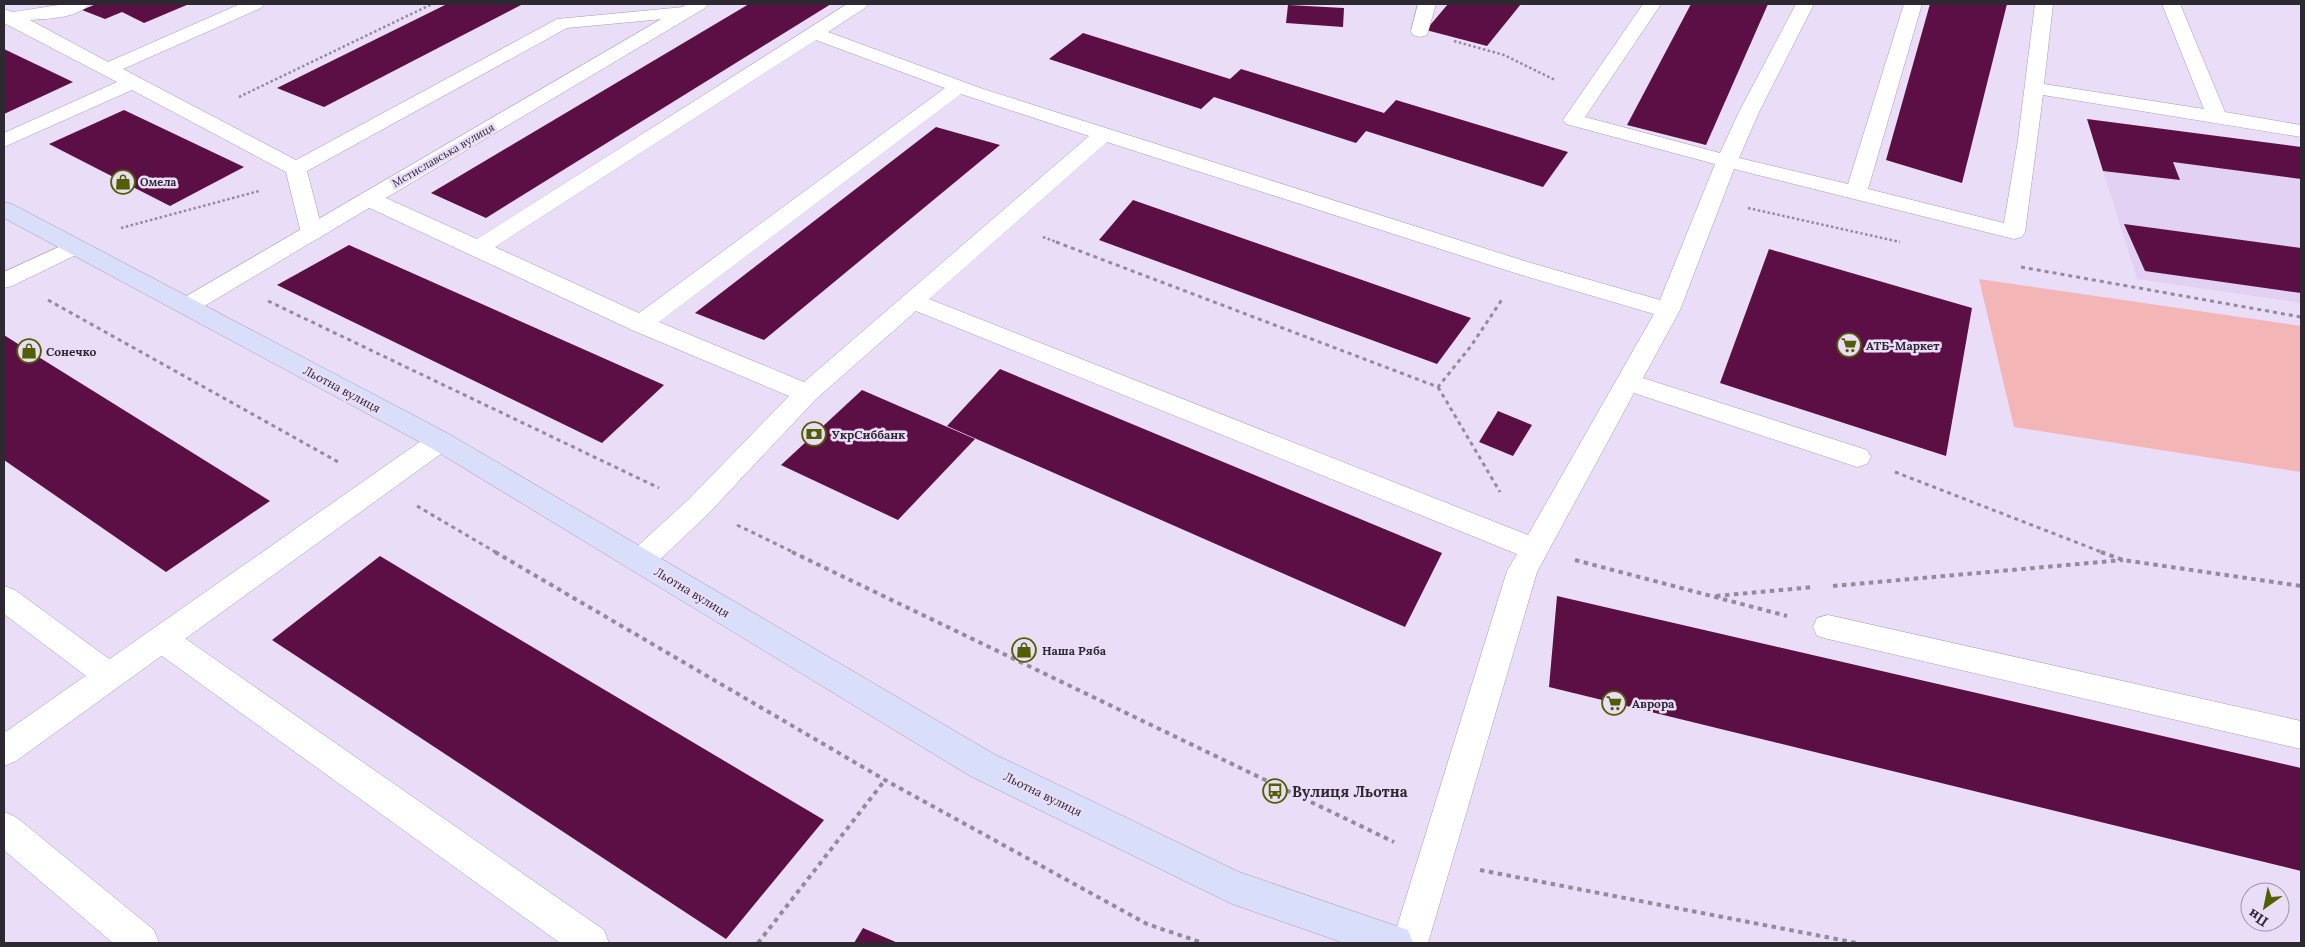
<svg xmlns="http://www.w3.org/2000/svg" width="2305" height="947" viewBox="0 0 2305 947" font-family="Lora,serif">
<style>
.built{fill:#e2d1f2}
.green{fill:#f4b5b7}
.building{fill:#5b0f45}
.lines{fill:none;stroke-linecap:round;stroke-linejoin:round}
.lane-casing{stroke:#a79bb3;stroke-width:1}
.street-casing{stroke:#a79bb3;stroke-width:1}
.secondary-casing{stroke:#a79bb3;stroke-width:1}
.path-far2{stroke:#948a9d;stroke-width:2.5;stroke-dasharray:2.5 2.5;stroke-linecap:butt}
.path-far1{stroke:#948a9d;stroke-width:3;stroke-dasharray:4 4;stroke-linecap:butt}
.path{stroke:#948a9d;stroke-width:4;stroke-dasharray:4.5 4.5;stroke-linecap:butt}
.lane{fill:#fff;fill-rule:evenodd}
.street{fill:#fff;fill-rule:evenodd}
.secondary{fill:#d9defa;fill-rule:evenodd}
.labels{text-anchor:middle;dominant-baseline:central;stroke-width:5;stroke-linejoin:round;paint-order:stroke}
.far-street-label{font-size:11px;fill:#2d2832;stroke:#eaddf7}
.far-poi-label{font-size:11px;font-weight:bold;fill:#2d2832;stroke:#eaddf7;text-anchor:start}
.poi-label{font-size:12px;font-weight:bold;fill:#2d2832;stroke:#eaddf7;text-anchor:start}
.street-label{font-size:12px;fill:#2d2832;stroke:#eaddf7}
.near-poi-label{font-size:15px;font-weight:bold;fill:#2d2832;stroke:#eaddf7;text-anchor:start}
</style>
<rect width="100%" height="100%" fill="#eaddf7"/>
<polygon class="built" points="2087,119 2301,147 2301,303 2137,279"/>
<polygon class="green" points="1979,279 2301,326 2301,472 2014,427"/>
<g class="building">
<polygon points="96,4 189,4 144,23 122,12 105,19 82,10"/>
<polygon points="447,4 523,4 324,107 277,88"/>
<polygon points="749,4 831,4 486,218 431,193"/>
<polygon points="1448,4 1521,4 1487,46 1426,30"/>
<polygon points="1691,4 1768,4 1706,145 1627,125"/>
<polygon points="1930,4 2007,4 1962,183 1886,160"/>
<polygon points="1288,5 1344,8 1343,27 1286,23"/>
<polygon points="1083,33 1230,79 1241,69 1384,113 1396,100 1568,152 1543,187 1366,131 1356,143 1214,97 1201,109 1049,59"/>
<polygon points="4,49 73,82 4,114"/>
<polygon points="124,110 244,167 170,206 49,144"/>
<polygon points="2087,119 2301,147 2301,179 2173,162 2180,180 2103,171"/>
<polygon points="936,127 1000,145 764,340 695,313"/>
<polygon points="1133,200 1471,318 1437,364 1099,240"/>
<polygon points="2124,224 2301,248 2301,293 2145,271"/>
<polygon points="349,245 664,385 602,443 277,285"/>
<polygon points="1769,249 1972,308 1946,456 1720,383"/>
<polygon points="4,335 29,351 270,501 166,572 4,460"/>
<polygon points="1000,369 1442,553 1405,627 947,426"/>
<polygon points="862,390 975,439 898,520 781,465"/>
<polygon points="1498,411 1532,425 1513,456 1479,442"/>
<polygon points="380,556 448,597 824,820 726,939 272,640"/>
<polygon points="1557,596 2301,768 2301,871 1549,687"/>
<polygon points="863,928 898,943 854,943"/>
</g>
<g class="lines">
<g class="lane-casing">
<g id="lane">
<path d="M65,4H89C79,18 46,19 30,20L108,62L240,4H264L261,8L123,69L296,160L557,19L684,7L690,8L693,12L690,16L684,17L567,28L307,171L323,233L320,238L312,240L304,238L301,233L286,172L132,90L4,147V133L117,82L4,23V9L13,12Z"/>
<path d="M847,4H868L865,8L828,32L983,89L1531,263L1660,300L1715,164L1566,124L1563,120L1643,4H1661L1585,117L1720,153L1739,112L1796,4H1814L1759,112L1739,158L1848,184L1904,4H1922L1868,189L2004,223L2018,140L2035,4H2053L2044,84L2204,109L2162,4H2180L2225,112L2301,125V137L2043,95L2025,232L2022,237L2014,239L1734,169L1680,310L1643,378L1867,450L1871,457L1867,464L1857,467L1634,393L1537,572L1428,943H1392L1507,571L1517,554L916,311L816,399L708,514L650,569L640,572L630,569L625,561L630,553L688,500L789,396L632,330L361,204L358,199L361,194L369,192L377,194L477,239ZM816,40L945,88L639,313L495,247ZM961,94L1089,136L804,382L659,322ZM1107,142L1515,273L1654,314L1528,535L929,299Z"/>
<polygon points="1418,4 1436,4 1427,35 1420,37 1413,35 1411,31"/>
<polygon points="74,240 82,242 85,247 82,252 12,286 4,288 4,272"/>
<polygon points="4,586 15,590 120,667 125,676 120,685 109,689 98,685 4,614"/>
<polygon points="1828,615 2301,721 2301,749 1828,639 1817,636 1813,627 1817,618"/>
<polygon points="162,626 173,630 604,930 609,943 560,943 151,648 147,639 151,630"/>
<polygon points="4,812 16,817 154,930 159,943 113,943 4,850"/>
</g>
</g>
<g class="street-casing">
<g id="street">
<polygon points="687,4 708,4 705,8 196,311 187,314 178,311 175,306 178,301"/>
<polygon points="440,431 449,434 453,441 449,448 16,761 4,766 4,733 431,434"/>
</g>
</g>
<g class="secondary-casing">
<polygon id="secondary" points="4,202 12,204 449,434 994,754 1239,872 1408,930 1413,943 1344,943 1232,904 970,776 431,448 4,218"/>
</g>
<g class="path-far2">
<polyline points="1454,41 1504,55 1555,80"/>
<polyline points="239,97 432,4"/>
<polyline points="1748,208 1900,242"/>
<polyline points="121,228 259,191"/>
<polyline points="1043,237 1059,243"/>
</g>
<g class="path-far1">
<polyline points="1056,242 1438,387 1471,346 1503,298"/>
<polyline points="2021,267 2301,317"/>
<polyline points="48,300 340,463"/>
<polyline points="268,301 659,488"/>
<polyline points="1438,387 1500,492"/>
<polyline points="1895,472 2104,553"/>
<polyline points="417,506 497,553"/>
<polyline points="737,525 795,553"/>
</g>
<g class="path">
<polyline points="495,552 885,780 1147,924 1203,943"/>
<polyline points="792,552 1394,842"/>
<polyline points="2101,552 2123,560 2301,586"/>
<polyline points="1575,560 1787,616"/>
<polyline points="1833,586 2123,560"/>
<polyline points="1716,596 1814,587"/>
<polyline points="1480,870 1857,943"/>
<polyline points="758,943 885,780"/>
</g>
<use href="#lane" class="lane"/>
<use href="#street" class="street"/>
<use href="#secondary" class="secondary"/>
</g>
<defs>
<g id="shop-ring" transform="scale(1.25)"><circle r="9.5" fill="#eaddf7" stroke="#515f00" stroke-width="1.5"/><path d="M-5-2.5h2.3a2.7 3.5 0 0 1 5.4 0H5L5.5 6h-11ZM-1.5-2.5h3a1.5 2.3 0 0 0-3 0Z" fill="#515f00"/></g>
<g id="supermarket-ring" transform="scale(1.25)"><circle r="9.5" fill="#eaddf7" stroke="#515f00" stroke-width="1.5"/><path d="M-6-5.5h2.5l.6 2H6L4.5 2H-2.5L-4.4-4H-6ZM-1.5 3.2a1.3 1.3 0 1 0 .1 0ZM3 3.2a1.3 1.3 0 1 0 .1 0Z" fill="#515f00"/></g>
<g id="bank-ring" transform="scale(1.25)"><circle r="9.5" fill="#eaddf7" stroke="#515f00" stroke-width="1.5"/><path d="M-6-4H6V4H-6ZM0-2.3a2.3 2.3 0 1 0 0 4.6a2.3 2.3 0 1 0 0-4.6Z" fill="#515f00"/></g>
<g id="bus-ring" transform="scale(1.25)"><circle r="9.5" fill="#eaddf7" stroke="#515f00" stroke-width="1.5"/><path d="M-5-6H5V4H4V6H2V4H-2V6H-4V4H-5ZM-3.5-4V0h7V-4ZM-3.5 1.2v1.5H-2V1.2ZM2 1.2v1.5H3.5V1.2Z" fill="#515f00"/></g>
</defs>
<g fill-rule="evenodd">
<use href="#shop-ring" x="123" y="182"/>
<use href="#supermarket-ring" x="1849" y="345"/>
<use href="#shop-ring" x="29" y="351"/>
<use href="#bank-ring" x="814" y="434"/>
<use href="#shop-ring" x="1024" y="650"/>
<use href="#supermarket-ring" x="1614" y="703"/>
<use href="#bus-ring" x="1275" y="791"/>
</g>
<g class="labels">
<g class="far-street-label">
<text transform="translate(443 155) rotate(-30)">Мстиславська вулиця</text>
</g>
<g class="far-poi-label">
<text x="140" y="182">Омела</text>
</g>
<g class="poi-label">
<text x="1866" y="345">АТБ-Маркет</text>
<text x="46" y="351">Сонечко</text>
<text x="832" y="434">УкрСиббанк</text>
<text x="1042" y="650">Наша Ряба</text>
<text x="1632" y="703">Аврора</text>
</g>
<g class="street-label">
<text transform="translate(342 389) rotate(28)">Льотна вулиця</text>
<text transform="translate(692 592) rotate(31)">Льотна вулиця</text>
<text transform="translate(1043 794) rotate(26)">Льотна вулиця</text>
</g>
<g class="near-poi-label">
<text x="1292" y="791">Вулиця Льотна</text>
</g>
</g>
<rect width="2305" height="947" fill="none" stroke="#2d2832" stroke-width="10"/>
<g transform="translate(2265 907) rotate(213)"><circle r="24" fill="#eaddf7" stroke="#9e95a8"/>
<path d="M0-4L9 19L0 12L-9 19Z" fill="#515f00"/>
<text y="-8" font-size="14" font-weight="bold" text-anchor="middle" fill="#2d2832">Пн</text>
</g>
</svg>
